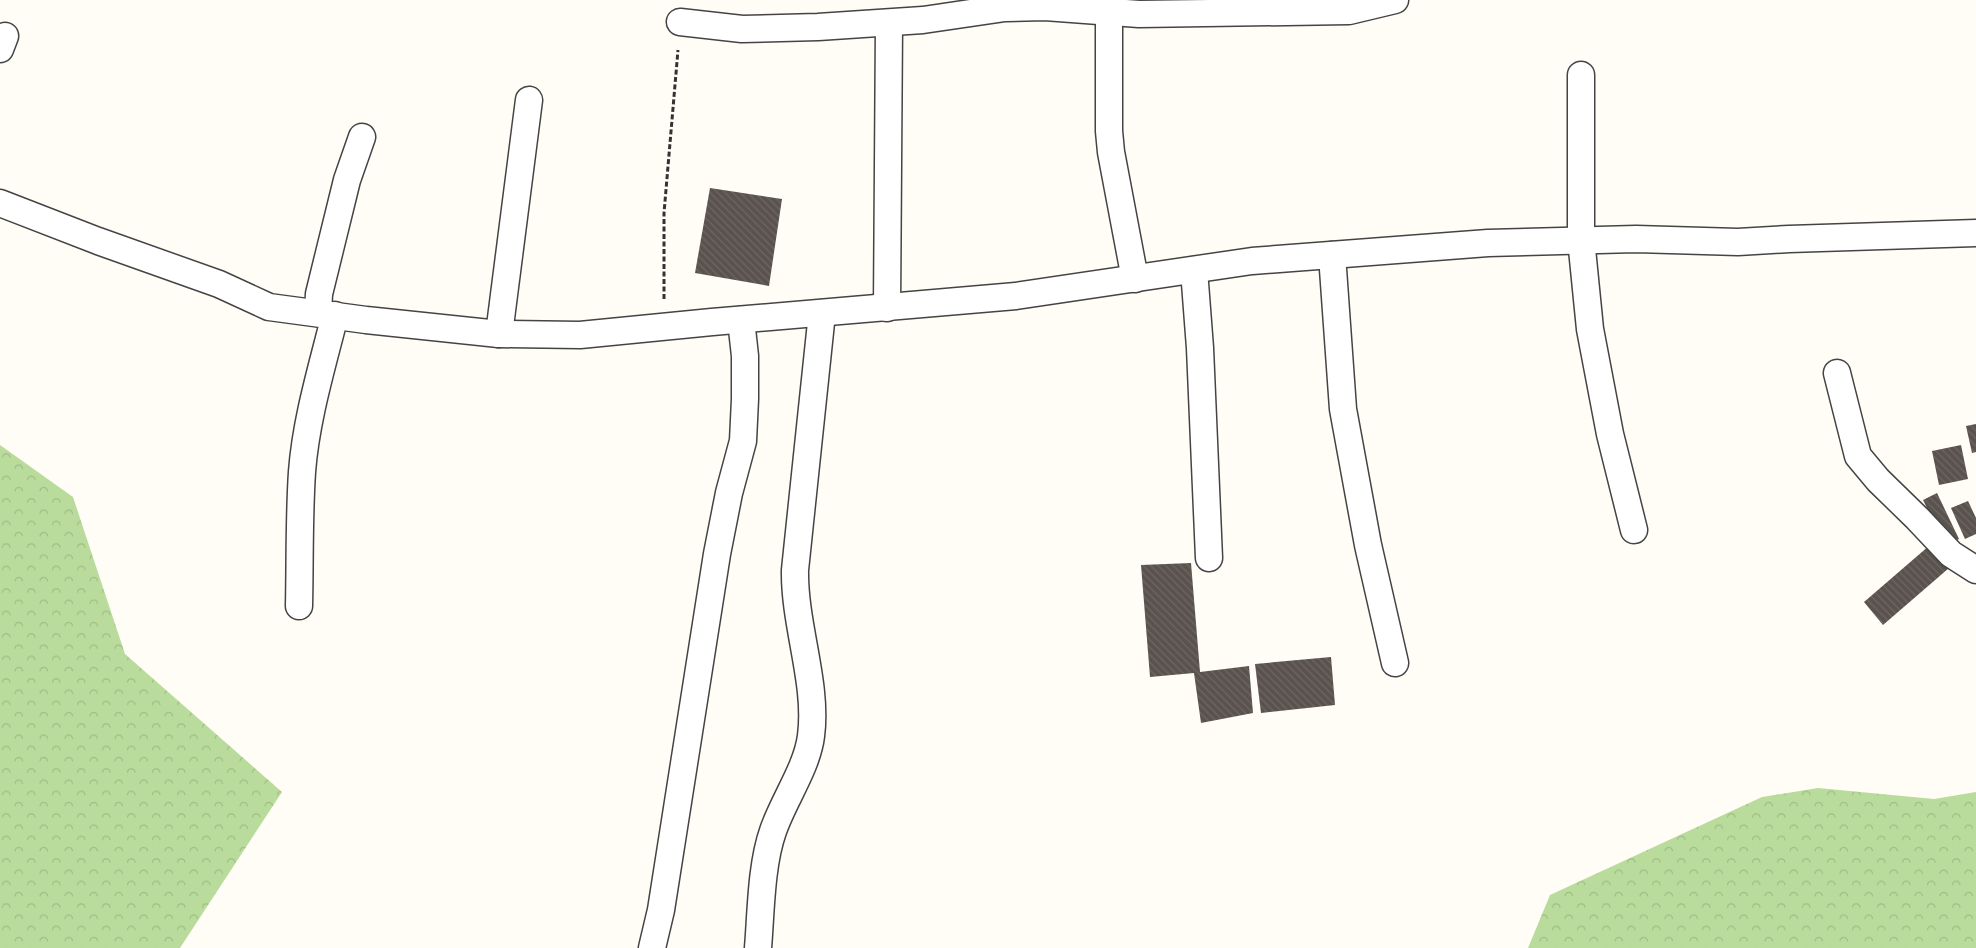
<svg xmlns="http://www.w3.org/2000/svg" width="1976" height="948" viewBox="0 0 1976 948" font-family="Bitter,serif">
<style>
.forest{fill:url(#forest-crowns)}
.building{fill:url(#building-back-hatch)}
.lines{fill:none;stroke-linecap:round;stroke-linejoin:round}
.minor-casing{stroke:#444;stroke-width:29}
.path{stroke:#333;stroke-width:3;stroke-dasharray:5 2.5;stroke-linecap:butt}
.minor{stroke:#fff;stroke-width:26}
</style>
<defs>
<pattern id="forest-crowns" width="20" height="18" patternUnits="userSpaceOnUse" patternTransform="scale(1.25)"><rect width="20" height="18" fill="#b9dc9c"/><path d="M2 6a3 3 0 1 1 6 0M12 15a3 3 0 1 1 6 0" fill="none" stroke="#9ebc85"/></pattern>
<pattern id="building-back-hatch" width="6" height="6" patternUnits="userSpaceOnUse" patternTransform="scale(1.25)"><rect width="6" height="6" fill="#5a524d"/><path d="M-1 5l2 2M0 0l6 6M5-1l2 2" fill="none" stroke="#6d6662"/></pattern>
</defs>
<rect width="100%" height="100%" fill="#fffdf5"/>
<g class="forest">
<polygon points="0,445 73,497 125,654 282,792 180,948 0,948"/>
<polygon points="1818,788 1934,799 1976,792 1976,948 1528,948 1550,895 1762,797"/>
</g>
<g class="building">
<polygon points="710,188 782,199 769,286 695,273"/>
<polygon points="1976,424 1976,452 1972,453 1966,426"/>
<polygon points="1961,445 1968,479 1939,485 1932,451"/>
<polygon points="1937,493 1959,539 1946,546 1923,500"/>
<polygon points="1968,501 1976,518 1976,534 1965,539 1951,508"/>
<polygon points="1930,545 1949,568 1883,625 1864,602"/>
<polygon points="1191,563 1200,672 1249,666 1253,713 1201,723 1194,673 1150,677 1141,565"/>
<polygon points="1331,657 1335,705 1261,713 1255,664"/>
</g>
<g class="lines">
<g class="minor-casing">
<g id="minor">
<polyline points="1109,12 1109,131 1111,152 1135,279"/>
<polyline points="680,22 742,29 818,27 923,20 1005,8 1045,7 1139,14 1349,11 1395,0"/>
<polyline points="0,49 5,36"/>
<polyline points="1581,75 1581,239 1590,329 1610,434 1634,530"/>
<polyline points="0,203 98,241 219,284 269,307 366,320 499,334 580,335 712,322 1016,296 1252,261 1488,243 1636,239 1738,242 1789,239 1976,233"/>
<polyline points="1332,255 1343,409 1368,545 1395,663"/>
<polyline points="1194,270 1200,348 1209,558"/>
<polyline points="887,308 889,23"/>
<polyline points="318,313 319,294 347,180 362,137"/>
<polyline points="499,334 529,100"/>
<polyline points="1837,373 1858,456 1878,480 1917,518 1951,554 1976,570"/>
<path d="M299,606C300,562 299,517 302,472C306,419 322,367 335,315"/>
<polyline points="652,948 661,910 717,554 729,493 743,441 745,399 745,356 741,320"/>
<path d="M758,948C761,912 761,865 773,831C783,801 807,768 811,736C818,683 794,625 795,570L822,313"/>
</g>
</g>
<polyline class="path" points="664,299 664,213 678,50"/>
<use href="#minor" class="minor"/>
</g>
</svg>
